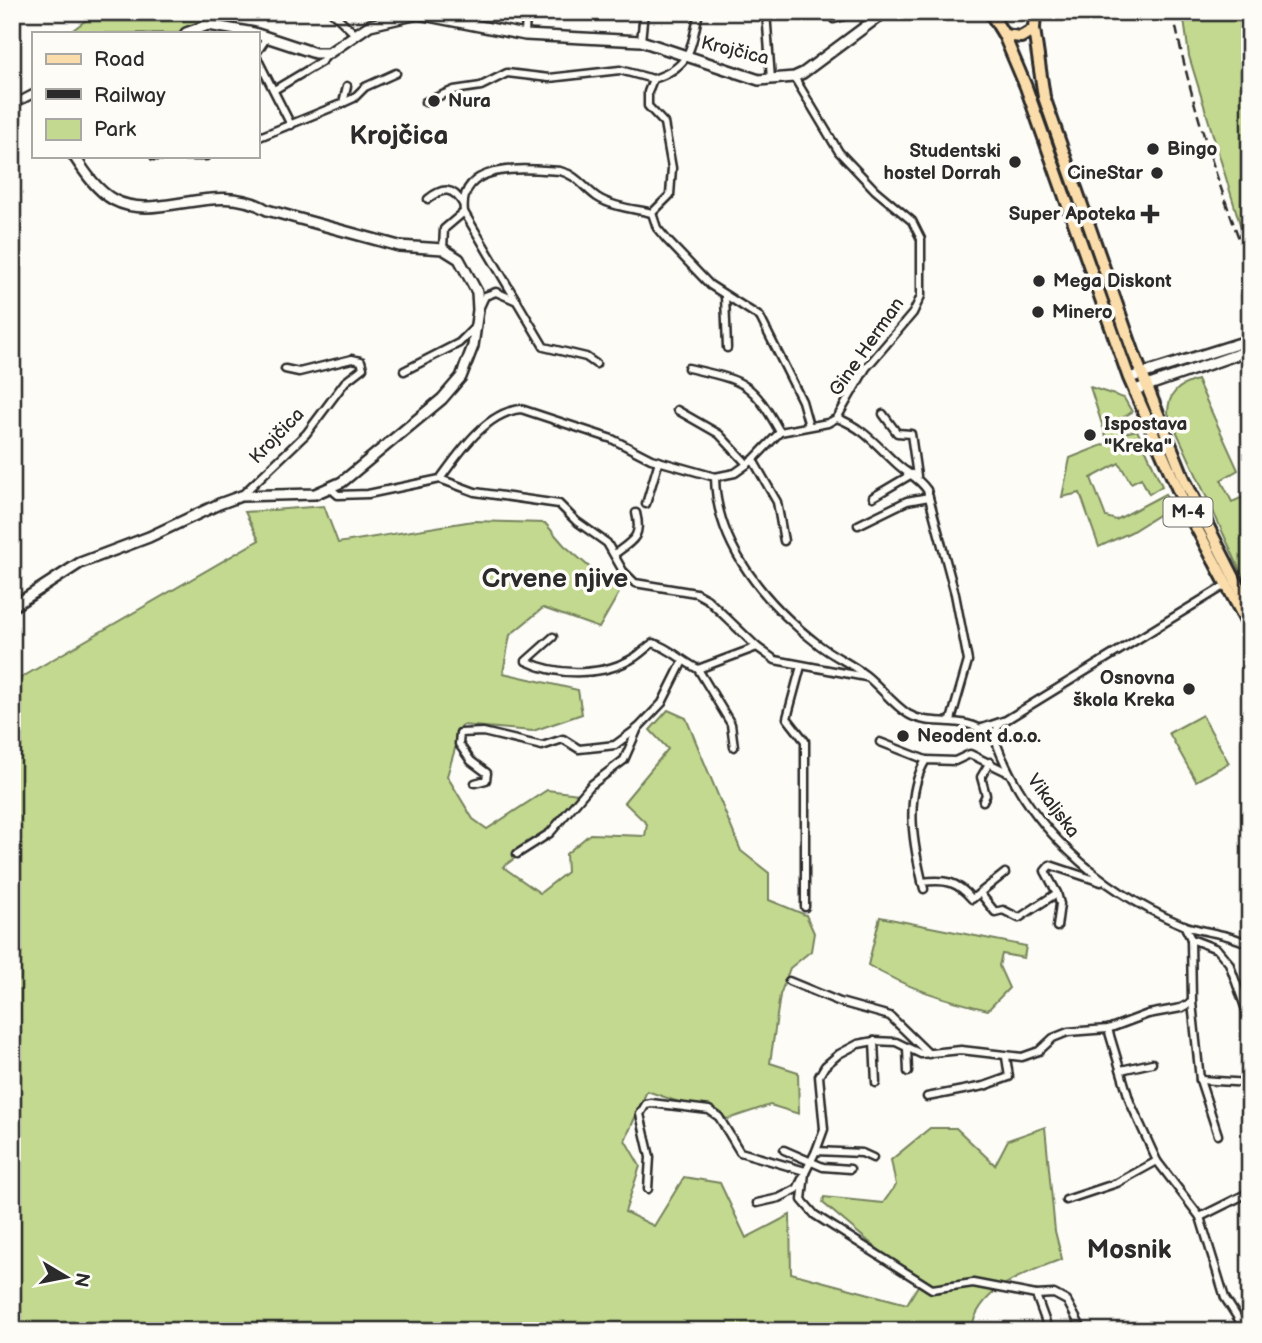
<svg xmlns="http://www.w3.org/2000/svg" width="1262" height="1343" viewBox="0 0 1262 1343" font-family="'Balsamiq Sans',sans-serif">
<style>
.green{fill:#c2d98f;stroke:#76825d;stroke-width:2}
.lines{fill:none;stroke-linecap:round;stroke-linejoin:round}
.street-casing{stroke:#2b2b2b;stroke-width:11}
.secondary-casing{stroke:#2b2b2b;stroke-width:14}
.primary-casing{stroke:#2b2b2b;stroke-width:16}
.street{stroke:#fdfcf7;stroke-width:6}
.secondary{stroke:#fdfcf7;stroke-width:9}
.primary{stroke:#faddab;stroke-width:10}
.rail{stroke:#2b2b2b;stroke-width:2.5;stroke-dasharray:10 5;stroke-linecap:butt}
.poi-dot{fill:#2b2b2b;stroke:#fdfcf7;stroke-width:2.5}
.labels{text-anchor:middle;dominant-baseline:central;stroke-width:7;stroke-linejoin:round;paint-order:stroke}
.shield{fill:#fdfcf7;stroke:#6a6a68;stroke-width:2}
.shield-label{font-size:18px;font-weight:bold;fill:#2b2b2b}
.street-label{font-size:19px;fill:#2b2b2b;stroke:#fdfcf7}
.poi-label{font-size:19px;font-weight:bold;fill:#2b2b2b;stroke:#fdfcf7;text-anchor:start}
.district-label{font-size:26px;font-weight:bold;fill:#2b2b2b;stroke:#fdfcf7}
</style>
<rect width="100%" height="100%" fill="#fdfcf7"/>
<filter id="ink" filterUnits="userSpaceOnUse"><feTurbulence type="fractalNoise" baseFrequency=".0143" numOctaves="2"/><feDisplacementMap in="SourceGraphic" scale="14" xChannelSelector="R" yChannelSelector="G"/><feConvolveMatrix kernelMatrix="1 2 1 2 8 2 1 2 1" color-interpolation-filters="sRGB"/></filter>
<g filter="url(#ink)">
<g class="green">
<polygon points="88,12 207,12 207,33 69,33 90,17"/>
<polygon points="1183,12 1250,12 1250,257 1189,56"/>
<path d="M1197,380L1238,470L1221,480L1232,502L1250,494V592L1168,413C1168,393 1179,385 1197,380Z"/>
<polygon points="1090,387 1124,398 1132,412 1119,420 1124,433 1137,430 1162,486 1149,494 1141,478 1131,483 1119,463 1091,478 1106,517 1116,520 1165,494 1171,507 1131,532 1099,547 1080,493 1062,497 1070,458 1108,443"/>
<path d="M324,506L338,543L473,521L545,523L564,545L619,593L599,628L543,608L510,635L503,673L578,690L582,714L533,731L462,725L447,776L473,819L487,829L547,790L579,794L546,835L503,867L540,893L567,872L566,854L590,834L645,836L647,824L624,802L668,749L650,730L668,710L686,718L741,851L769,873V900L806,915L814,933L811,951L790,968L780,995L770,1063L798,1072L799,1114L770,1105L728,1119L647,1091L625,1140L640,1166L625,1212L654,1226L684,1177L720,1183L746,1238L790,1215L791,1273L907,1304L919,1284L823,1203L824,1197L883,1203L896,1185L891,1160L930,1128H956L995,1165L1008,1140L1045,1127L1055,1231L1062,1259C1027,1273 978,1287 971,1331H12V683L259,540L245,512Z"/>
<polygon points="1202,715 1229,763 1196,781 1169,733"/>
<path d="M880,917L1026,946L1024,958L1002,954L999,966L1009,988L988,1010C946,1000 906,988 868,965Z"/>
</g>
<g class="lines">
<g class="street-casing">
<g id="street">
<polyline points="332,12 355,34"/>
<polyline points="766,12 771,79"/>
<polyline points="831,12 834,19 857,12"/>
<polyline points="525,35 526,12"/>
<polyline points="641,41 644,12"/>
<polyline points="257,52 267,37"/>
<polyline points="257,58 291,125"/>
<polyline points="274,90 321,62 329,53"/>
<polyline points="425,102 454,90 481,86 507,73 549,78 620,70 653,79"/>
<polyline points="343,103 354,98 365,87 396,73"/>
<polyline points="12,105 33,94"/>
<polyline points="257,138 343,103 347,86"/>
<polyline points="154,156 206,156"/>
<path d="M428,199C443,187 453,187 463,204"/>
<polyline points="652,213 657,228 667,240 710,285 760,317 802,401 809,426"/>
<polyline points="443,249 444,229 464,212"/>
<polyline points="725,296 727,348"/>
<polyline points="479,309 485,296 496,292 517,301"/>
<path d="M596,364L586,357L544,347L464,212C458,160 528,169 560,171C577,175 583,187 597,197C612,207 635,209 652,213L670,195L672,168L664,123L648,106V92L653,79C691,67 691,48 699,12"/>
<path d="M688,368C744,381 751,380 780,432"/>
<polyline points="404,371 459,343 475,327"/>
<polyline points="677,410 719,434 747,464"/>
<polyline points="883,414 897,433 911,434 917,476"/>
<path d="M837,418C864,428 877,446 898,465C910,476 917,476 927,490L955,594L968,661L951,720"/>
<polyline points="753,460 777,502 784,541"/>
<polyline points="715,477 735,473 753,460 780,432 828,423 837,418 866,368 913,313 921,296 921,239 912,221 875,190 839,152 794,77"/>
<path d="M440,479C459,453 486,412 521,409L612,439L651,459L715,477C716,546 767,605 819,645C833,656 850,663 864,674C880,686 891,703 908,714C933,729 962,712 994,737"/>
<polyline points="440,479 475,492 559,504 576,521 607,543 623,571 635,583 696,593 707,599 757,647 775,660 866,677"/>
<polyline points="330,488 338,495 368,494 440,479"/>
<polyline points="241,496 306,434 345,382 363,368 361,361 352,359 299,372 285,369"/>
<polyline points="873,497 912,474"/>
<polyline points="646,504 659,461"/>
<polyline points="858,525 907,501 929,497"/>
<path d="M616,553C634,540 642,536 636,513"/>
<path d="M553,637L526,661C558,677 605,676 635,657C641,653 647,647 653,643C670,648 682,661 698,669L757,647"/>
<polyline points="801,666 787,718 805,741 805,907"/>
<polyline points="698,669 731,724 734,747"/>
<path d="M999,724L994,737C1025,824 1098,890 1183,925C1204,933 1229,933 1250,945"/>
<polyline points="982,728 1006,720 1226,585"/>
<polyline points="880,742 926,760"/>
<polyline points="475,783 486,780 487,773 471,761 459,744 460,733 483,732 542,746 563,739 579,749 598,747 615,745 638,728"/>
<polyline points="983,801 986,795 981,777 990,762"/>
<polyline points="517,854 550,833 591,785 624,760 638,728 662,703 683,661"/>
<path d="M922,882C945,879 957,881 972,899L1005,873"/>
<path d="M924,889C914,849 903,797 926,760L955,761L970,754L1007,772"/>
<polyline points="980,893 995,912 1003,910 1019,918 1057,893 1060,904 1057,927"/>
<polyline points="1057,893 1045,871 1050,865 1101,882"/>
<polyline points="1184,925 1191,939 1217,949 1229,963 1250,1021"/>
<polyline points="789,981 840,1002 890,1016 929,1054"/>
<polyline points="1192,1002 1200,1080 1218,1135"/>
<polyline points="1108,1029 1130,1102 1157,1161 1200,1217 1225,1298 1246,1331"/>
<polyline points="874,1041 876,1083"/>
<polyline points="907,1048 908,1072"/>
<polyline points="1121,1070 1152,1063"/>
<polyline points="1200,1080 1250,1083"/>
<polyline points="927,1097 984,1086 1009,1077 1006,1057"/>
<polyline points="784,1150 823,1167 850,1169"/>
<polyline points="816,1151 862,1153 873,1158"/>
<polyline points="805,1173 802,1200 815,1215 932,1289 973,1283 1036,1295 1054,1294 1067,1301 1083,1331"/>
<polyline points="648,1189 650,1157 640,1114 646,1104 651,1103 709,1110 719,1117 740,1152 805,1171"/>
<polyline points="1066,1200 1117,1183 1157,1161"/>
<polyline points="757,1203 779,1198 797,1189 816,1151 824,1129 819,1076 825,1066 839,1054 858,1044 874,1041 896,1042 921,1054 961,1050 1022,1057 1039,1051 1053,1038 1068,1032 1108,1029 1148,1014 1181,1008 1192,1002 1191,939"/>
<polyline points="1200,1217 1250,1192"/>
<polyline points="1036,1295 1049,1331"/>
</g>
</g>
<g class="secondary-casing">
<g id="secondary">
<polyline points="186,33 208,25 254,33"/>
<polyline points="257,34 315,53 329,53 370,25 418,14 525,35 641,41 759,80 794,77 803,73 885,12"/>
<polyline points="1129,378 1250,340"/>
<polyline points="1135,390 1250,350"/>
<path d="M12,607L80,563L149,537L219,504L241,496L315,494L342,482L442,399L461,377L473,346L478,310L477,292L459,259L443,249L399,246L267,210C216,179 157,223 114,200C97,191 84,171 74,156"/>
</g>
</g>
<g class="primary-casing">
<g id="primary">
<polyline points="990,12 1004,35 1026,87 1129,378 1186,508 1250,629"/>
<polyline points="1035,12 1034,29 1044,97 1134,354 1185,481 1250,609"/>
<polyline points="1004,35 1021,37 1034,29"/>
</g>
</g>
<use href="#street" class="street"/>
<use href="#secondary" class="secondary"/>
<use href="#primary" class="primary"/>
<path class="rail" d="M1173,12C1190,101 1218,184 1250,268"/>
</g>
</g>
<g class="poi-dot">
<circle cx="434" cy="101" r="7"/>
<circle cx="1153" cy="149" r="7"/>
<circle cx="1015" cy="162" r="7"/>
<circle cx="1157" cy="173" r="7"/>
<path d="M1146.5 203.5h7v7h7v7h-7v7h-7v-7h-7v-7h7z"/>
<circle cx="1039" cy="281" r="7"/>
<circle cx="1038" cy="312" r="7"/>
<circle cx="1090" cy="435" r="7"/>
<circle cx="1189" cy="689" r="7"/>
<circle cx="903" cy="736" r="7"/>
</g>
<g class="labels">
<rect class="shield" x="1163.5" y="497.5" width="49" height="29" rx="5"/>
<g class="shield-label">
<text x="1188" y="512">M-4</text>
</g>
<g class="street-label">
<text transform="translate(735 51) rotate(14)">Krojčica</text>
<text transform="translate(867 347) rotate(-55)">Gine Herman</text>
<text transform="translate(277 436) rotate(-46)">Krojčica</text>
<text transform="translate(1053 806) rotate(53)">Vikaljska</text>
</g>
<g class="poi-label">
<text x="448" y="101">Nura</text>
<text x="1167" y="149">Bingo</text>
<text x="1001" y="151" text-anchor="end">Studentski<tspan x="1001" dy="22">hostel Dorrah</tspan></text>
<text x="1143" y="173" text-anchor="end">CineStar</text>
<text x="1136" y="214" text-anchor="end">Super Apoteka</text>
<text x="1053" y="281">Mega Diskont</text>
<text x="1052" y="312">Minero</text>
<text x="1104" y="424">Ispostava<tspan x="1104" dy="22">"Kreka"</tspan></text>
<text x="1175" y="678" text-anchor="end">Osnovna<tspan x="1175" dy="22">škola Kreka</tspan></text>
<text x="917" y="736">Neodent d.o.o.</text>
</g>
<g class="district-label">
<text x="399" y="136">Krojčica</text>
<text x="555" y="579">Crvene njive</text>
<text x="1129" y="1250">Mosnik</text>
</g>
</g>
<rect width="1262" height="1343" fill="none" stroke="#fdfcf7" stroke-width="42"/>
<rect x="21" y="21" width="1220" height="1301" fill="none" stroke="#2b2b2b" stroke-width="2.5" filter="url(#ink)"/>
<rect x="32" y="32" width="228" height="126" fill="#fdfcf7" stroke="#a9a8a5" stroke-width="2"/>
<rect x="46" y="54" width="35" height="10" fill="#faddab" stroke="#a9a8a5" stroke-width="2"/>
<text x="94" y="66" font-size="21" fill="#2b2b2b">Road</text>
<rect x="46" y="89" width="35" height="10" fill="#2b2b2b" stroke="#a9a8a5" stroke-width="2"/>
<text x="94" y="102" font-size="21" fill="#2b2b2b">Railway</text>
<rect x="46" y="119" width="35" height="21" fill="#c2d98f" stroke="#a9a8a5" stroke-width="2"/>
<text x="94" y="136" font-size="21" fill="#2b2b2b">Park</text>
<g transform="translate(66 1277) rotate(100)" stroke="#fdfcf7" stroke-width="5" paint-order="stroke">
<path d="M0-5L12 26L0 18L-12 26Z" fill="#2b2b2b"/>
<text y="-10" font-size="19" font-weight="bold" text-anchor="middle" fill="#2b2b2b">N</text>
</g>
</svg>
